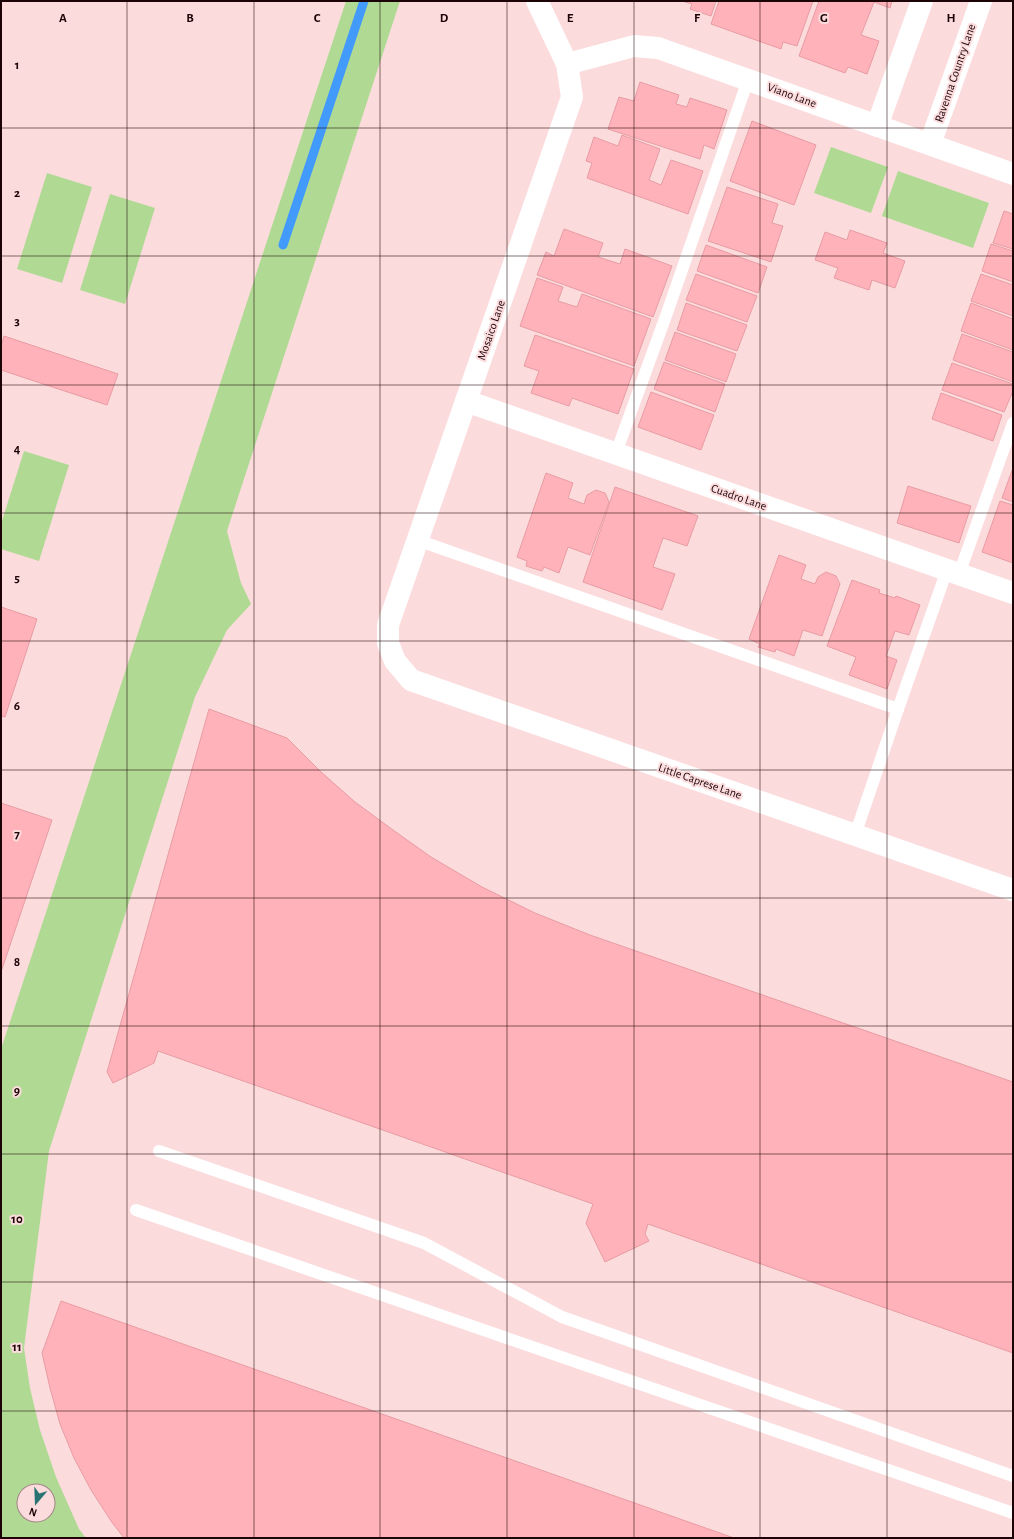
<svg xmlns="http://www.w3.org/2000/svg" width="1014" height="1539" viewBox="0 0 1014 1539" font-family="'Alegreya Sans',sans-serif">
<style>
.green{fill:#b0da94;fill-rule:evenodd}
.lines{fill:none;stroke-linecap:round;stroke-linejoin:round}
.stream{stroke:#429afb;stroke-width:9}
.building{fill:#ffb2b9;stroke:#e79ca3}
.lane{stroke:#fff;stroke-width:12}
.street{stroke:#fff;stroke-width:22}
.grid{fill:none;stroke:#1b0306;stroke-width:1;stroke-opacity:0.55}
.labels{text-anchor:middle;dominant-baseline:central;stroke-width:4;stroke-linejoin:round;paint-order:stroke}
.street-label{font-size:12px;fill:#1b0306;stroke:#fcdbdd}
.grid-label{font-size:13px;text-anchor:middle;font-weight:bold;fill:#1b0306;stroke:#fcdbdd;stroke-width:4;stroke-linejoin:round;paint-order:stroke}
</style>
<rect width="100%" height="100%" fill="#fcdbdd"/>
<g class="green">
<path d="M346,1H400L227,531L241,583L251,604L227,630L195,697L49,1151L24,1348L30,1388L40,1430L56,1477L79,1529L86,1538H1V1049ZM24,1491H48V1515H24Z"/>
<polygon points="831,147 888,167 871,213 814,193"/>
<polygon points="898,171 989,203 973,248 882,216"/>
<polygon points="47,173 92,187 62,283 17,269"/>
<polygon points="110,194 155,208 125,304 80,290"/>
<polygon points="24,451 69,465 39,561 1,549 1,524"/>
</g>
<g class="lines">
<polyline class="stream" points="283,245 364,1"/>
</g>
<g class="building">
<polygon points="682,1 716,1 711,16 690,9 692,4"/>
<polygon points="719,1 813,1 797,46 783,42 781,49 711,24"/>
<polygon points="819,1 892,1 890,8 874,2 861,35 879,41 867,74 848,67 845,73 799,56"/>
<polygon points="640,82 679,95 676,104 687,107 690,98 727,110 714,149 704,145 700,159 608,129 619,97 634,101"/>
<polygon points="752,121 816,145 794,205 730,181"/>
<polygon points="622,135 660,149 649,180 661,185 671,160 703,171 688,214 587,178 592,163 586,161 594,137 618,146"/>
<polygon points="727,187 778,204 772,223 783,226 771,262 708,241"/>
<polygon points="1004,211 1013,214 1013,249 993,243"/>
<polygon points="564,229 603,243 598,257 620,264 625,249 672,266 653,317 537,275 546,252 554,256"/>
<polygon points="850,230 887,243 883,253 905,261 895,288 872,280 869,290 834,278 838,268 815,260 825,232 847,240"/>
<polygon points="991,244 1013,251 1013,282 982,271"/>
<polygon points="706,245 767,267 758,293 697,271"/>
<polygon points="696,274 757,296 747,322 686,300"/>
<polygon points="981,274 1013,285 1013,316 971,301"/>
<polygon points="537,278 563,287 558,301 577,307 582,294 651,319 634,366 520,326"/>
<polygon points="686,303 747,325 737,351 677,330"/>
<polygon points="971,303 1013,319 1013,350 961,331"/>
<polygon points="675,332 736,354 726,382 665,360"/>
<polygon points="962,334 1013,352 1013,382 953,360"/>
<polygon points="535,335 634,369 618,414 572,398 569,406 531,393 539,371 524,366"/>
<polygon points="4,336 118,374 107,405 1,370 1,346"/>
<polygon points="664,362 725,384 715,412 654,389"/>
<polygon points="952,363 1013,384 1013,391 1004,412 942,390"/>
<polygon points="651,392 714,415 701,450 638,427"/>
<polygon points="941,393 1002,415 993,441 932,419"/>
<polygon points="1013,468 1013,502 1002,498"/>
<polygon points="546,473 573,483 568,498 584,504 587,495 596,490 605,493 609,502 590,555 568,547 559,573 544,567 542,571 526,566 527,561 517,557"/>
<polygon points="908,486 971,506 959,543 897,523"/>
<polygon points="615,487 698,516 687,546 663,538 653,567 675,574 662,610 583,582"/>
<polygon points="1000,501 1013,505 1013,563 982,552"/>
<polygon points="779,555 806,565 801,579 815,584 818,577 826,572 836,576 840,584 822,636 803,630 794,656 776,649 775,652 758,647 760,644 749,639"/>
<polygon points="852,580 880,590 879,593 895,598 896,596 920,605 909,635 895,631 886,656 897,660 887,689 849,675 856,657 827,646"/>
<polygon points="1,607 37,619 5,717 1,716"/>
<polygon points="209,709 287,738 320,771 355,802 393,830 431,857 482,887 535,913 590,935 1013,1082 1013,1353 648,1224 645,1234 649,1241 605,1262 586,1223 593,1204 158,1051 154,1063 113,1083 107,1072"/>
<polygon points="1,803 52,820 1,972"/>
<polygon points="61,1301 734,1538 124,1538 111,1521 91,1490 74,1458 60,1424 50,1388 42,1353"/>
</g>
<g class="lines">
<g class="lane">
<polyline points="616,453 667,313 748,80"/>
<polyline points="417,540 898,709 947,570"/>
<polyline points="959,574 1013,423"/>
<polyline points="855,835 898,709"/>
<polyline points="159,1151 424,1243 562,1317 1013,1476"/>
<polyline points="136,1210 1013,1513"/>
</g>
<g class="street">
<polyline points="537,1 567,64 572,97 388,625 388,643 395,661 411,680 1013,890"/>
<polyline points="567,64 634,46 658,48 1013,174"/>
<polyline points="877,126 922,1"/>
<polyline points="930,144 981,1"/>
<polyline points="466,401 1013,593"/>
</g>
</g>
<path class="grid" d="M127,1V1538M254,1V1538M380,1V1538M507,1V1538M634,1V1538M760,1V1538M887,1V1538M1,128H1013M1,256H1013M1,385H1013M1,513H1013M1,641H1013M1,770H1013M1,898H1013M1,1026H1013M1,1154H1013M1,1282H1013M1,1411H1013"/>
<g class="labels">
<g class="street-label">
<text transform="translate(955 73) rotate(-71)">Ravenna Country Lane</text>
<text transform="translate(792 95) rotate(20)">Viano Lane</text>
<text transform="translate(491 330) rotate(-71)">Mosaico Lane</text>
<text transform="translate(739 497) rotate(19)">Cuadro Lane</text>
<text transform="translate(700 781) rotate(19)">Little Caprese Lane</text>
</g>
</g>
<g class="grid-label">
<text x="63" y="22">A</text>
<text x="190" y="22">B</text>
<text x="317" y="22">C</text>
<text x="444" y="22">D</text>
<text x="570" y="22">E</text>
<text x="697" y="22">F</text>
<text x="824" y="22">G</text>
<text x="951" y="22">H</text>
<text x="17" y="69">1</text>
<text x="17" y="197">2</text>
<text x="17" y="325">3</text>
<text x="17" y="453">4</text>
<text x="17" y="582">5</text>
<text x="17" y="710">6</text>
<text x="17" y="838">7</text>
<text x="17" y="966">8</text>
<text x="17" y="1095">9</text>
<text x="17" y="1223">10</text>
<text x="17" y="1351">11</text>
</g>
<rect width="1014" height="1539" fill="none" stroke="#1b0306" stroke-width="4"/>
<g transform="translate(36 1503) rotate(199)"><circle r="19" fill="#fcdbdd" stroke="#a28587"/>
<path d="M0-3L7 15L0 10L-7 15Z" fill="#297372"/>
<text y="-6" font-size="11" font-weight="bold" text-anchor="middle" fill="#1b0306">N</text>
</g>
</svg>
